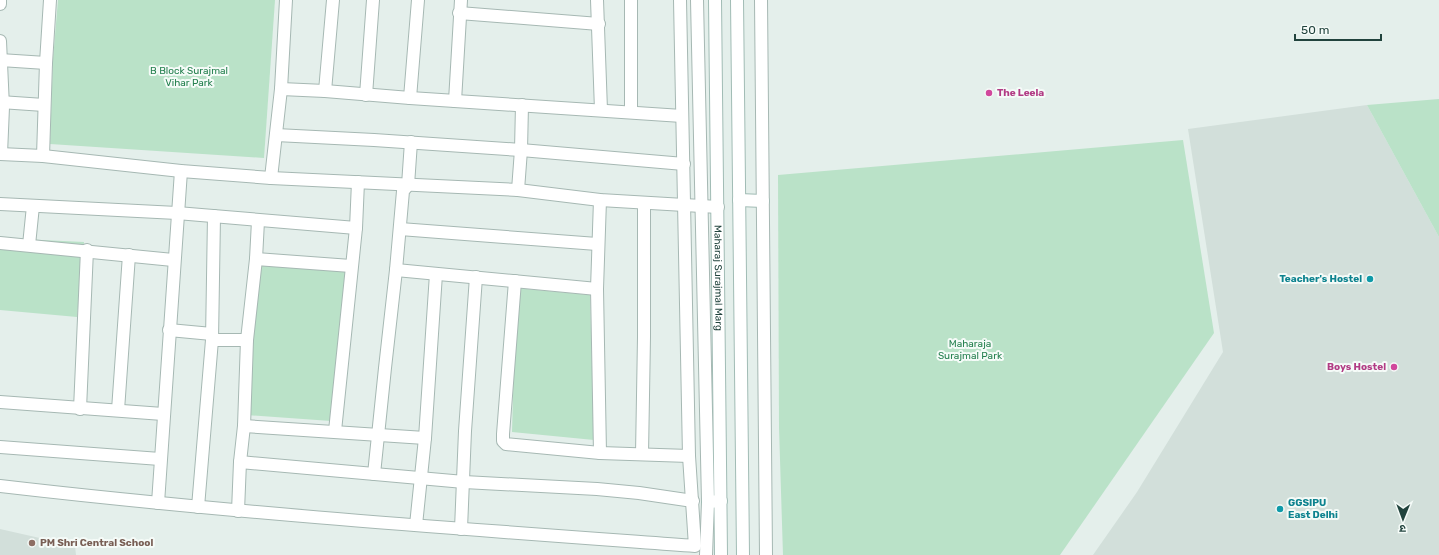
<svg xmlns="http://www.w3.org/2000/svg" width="1439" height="555" viewBox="0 0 1439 555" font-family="Rubik,'Noto Sans Devanagari',sans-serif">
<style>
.built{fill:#d2dfda}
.green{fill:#bae2c8}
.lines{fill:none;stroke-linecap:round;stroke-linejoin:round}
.minor-casing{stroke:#a6b8b3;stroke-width:14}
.tertiary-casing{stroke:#a6b8b3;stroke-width:14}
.secondary-casing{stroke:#a1bcb5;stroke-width:14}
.minor{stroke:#fff;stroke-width:12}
.tertiary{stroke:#fff;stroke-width:12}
.secondary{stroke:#fff;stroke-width:12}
.hotel-dot{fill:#d1479c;stroke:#f5fbf8;stroke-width:1.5}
.culture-dot{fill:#0f9aa8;stroke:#f5fbf8;stroke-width:1.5}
.education-dot{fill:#8d6e63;stroke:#f5fbf8;stroke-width:1.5}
.labels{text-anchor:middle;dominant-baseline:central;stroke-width:4;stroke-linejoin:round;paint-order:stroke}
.park-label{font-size:10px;fill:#25804f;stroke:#f5fbf8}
.hotel-label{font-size:10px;font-weight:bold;fill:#b23c85;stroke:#f5fbf8;text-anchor:start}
.street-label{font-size:10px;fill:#21433d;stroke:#f5fbf8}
.culture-label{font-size:10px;font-weight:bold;fill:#0d838f;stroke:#f5fbf8;text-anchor:end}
.education-label{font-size:10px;font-weight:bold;fill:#785e54;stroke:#f5fbf8;text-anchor:start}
</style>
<rect width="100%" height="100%" fill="#e4efeb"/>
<g class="built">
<polygon points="1367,105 1439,237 1439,555 1093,555 1137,492 1223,352 1188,129"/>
<polygon points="0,529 75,546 76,555 0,555"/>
</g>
<g class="green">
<polygon points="58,0 275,0 264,158 50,144 53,59"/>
<polygon points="1439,99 1439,237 1367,105"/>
<polygon points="1183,140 1214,333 1060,555 783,555 779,428 778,175"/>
<polygon points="0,238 84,242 77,317 0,310"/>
<polygon points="261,261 346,271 331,421 246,415"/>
<polygon points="516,288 590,295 594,440 512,432"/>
</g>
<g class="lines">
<g class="minor-casing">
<g id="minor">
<polyline points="597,0 601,110"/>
<polyline points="0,4 0,0"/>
<polyline points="459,13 599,24"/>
<polyline points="0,41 3,107 1,154"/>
<polyline points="0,60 46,63"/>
<polyline points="281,89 325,91 410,98 682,116"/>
<polyline points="325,91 333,0"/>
<polyline points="366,95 373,0"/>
<polyline points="410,98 418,0"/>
<polyline points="455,101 461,0"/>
<polyline points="0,102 44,105"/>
<polyline points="631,112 631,0"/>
<polyline points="276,135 374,140 521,150 684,164"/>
<polyline points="0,154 43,156 181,171 271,178 518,190 600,200 718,207"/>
<polyline points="43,156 46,63 50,0"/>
<polyline points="271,178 281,89 286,0"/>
<polyline points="518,190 521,150 522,105"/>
<polyline points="0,204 177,213 356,228"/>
<polyline points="400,229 597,244"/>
<polyline points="0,243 173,260"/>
<polyline points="29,245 33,206"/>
<polyline points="256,259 351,266"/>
<polyline points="396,270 597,289"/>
<polyline points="515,281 503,434 503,441 506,444 600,453 689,456"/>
<polyline points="169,330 212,334"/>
<polyline points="212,340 247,340"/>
<polyline points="0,402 163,414"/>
<polyline points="80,409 87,250"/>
<polyline points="118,410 129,255"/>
<polyline points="244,426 425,438"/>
<polyline points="335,431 356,228 358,182"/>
<polyline points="0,447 160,459"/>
<polyline points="600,453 597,289 600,200"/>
<polyline points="642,454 644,337 644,203"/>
<polyline points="240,462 464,482 597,489 639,493 693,501"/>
<polyline points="374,474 385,368 396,270 403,191 408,185 411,142"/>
<path d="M0,486C231,513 463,529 695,546L689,456L680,0"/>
<polyline points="158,503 181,171"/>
<polyline points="198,507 212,340 214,216"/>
<polyline points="238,511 240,462 244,426 247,340 256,259 258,221"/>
<polyline points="416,525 425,438 436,274"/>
<polyline points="461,529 465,431 476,277"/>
</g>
</g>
<g class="tertiary-casing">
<g id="tertiary">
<polyline points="697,0 708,502 706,555"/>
<polyline points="761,0 766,555"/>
</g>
</g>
<g class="secondary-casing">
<g id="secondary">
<path id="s1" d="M715,0L721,555"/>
<polyline points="737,0 743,555"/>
<polyline points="739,200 763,201"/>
<polyline points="708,502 721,501"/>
</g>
</g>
<use href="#minor" class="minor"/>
<use href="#tertiary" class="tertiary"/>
<use href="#secondary" class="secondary"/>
</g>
<g class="hotel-dot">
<circle cx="989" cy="93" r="4"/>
<circle cx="1394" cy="367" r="4"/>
</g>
<g class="culture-dot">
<circle cx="1370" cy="279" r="4"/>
<circle cx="1280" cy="509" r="4"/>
</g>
<circle class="education-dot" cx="32" cy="543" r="4"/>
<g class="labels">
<g class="park-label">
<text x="189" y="71">B Block Surajmal<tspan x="189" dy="12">Vihar Park</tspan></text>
<text x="970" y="344">Maharaja<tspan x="970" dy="12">Surajmal Park</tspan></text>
</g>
<g class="hotel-label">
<text x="997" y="93">The Leela</text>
<text x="1386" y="367" text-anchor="end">Boys Hostel</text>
</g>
<g class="street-label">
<text stroke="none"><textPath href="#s1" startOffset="278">Maharaj Surajmal Marg</textPath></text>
</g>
<g class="culture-label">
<text x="1362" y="279">Teacher's Hostel</text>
<text x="1288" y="503" text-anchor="start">GGSIPU<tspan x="1288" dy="12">East Delhi</tspan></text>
</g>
<g class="education-label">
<text x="40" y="543">PM Shri Central School</text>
</g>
</g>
<g transform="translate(1403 519) rotate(181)" stroke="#f5fbf8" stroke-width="3" paint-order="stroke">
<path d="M0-3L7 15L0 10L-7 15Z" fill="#21433d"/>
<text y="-6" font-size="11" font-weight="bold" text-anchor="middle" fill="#21433d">उ</text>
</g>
<path d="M1295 34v6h86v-6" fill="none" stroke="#21433d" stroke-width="2"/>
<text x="1301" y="34" font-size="12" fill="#21433d" stroke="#f5fbf8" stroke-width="3" paint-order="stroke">50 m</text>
</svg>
